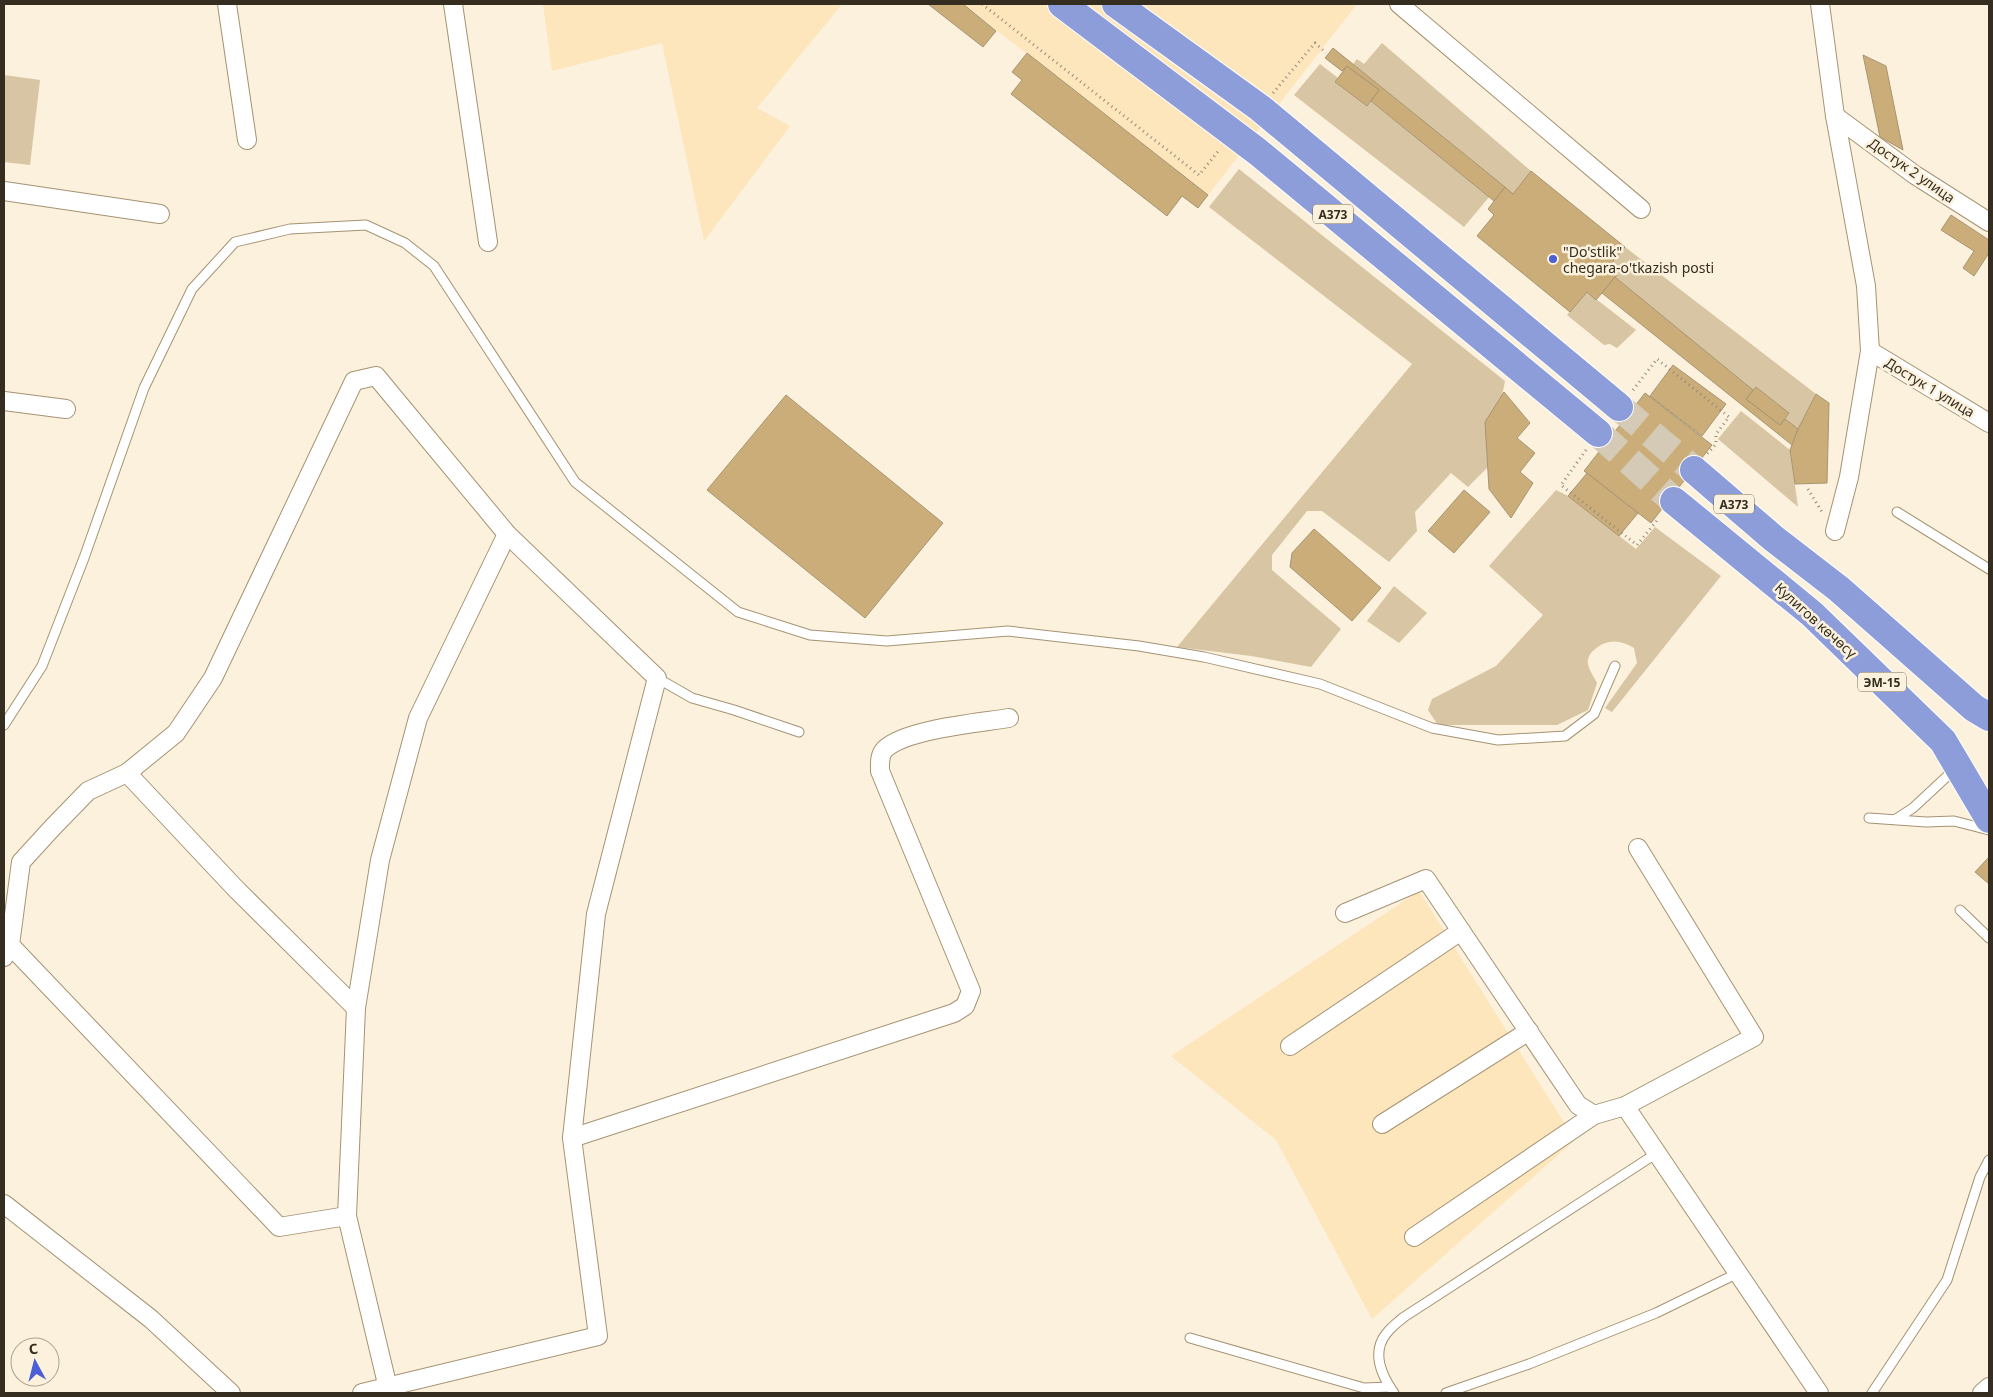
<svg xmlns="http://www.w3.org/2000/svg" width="1993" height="1397" viewBox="0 0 1993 1397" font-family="'Noto Sans',sans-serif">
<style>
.built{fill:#fde5bc}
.green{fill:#d7c5a3}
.building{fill:#caad78;stroke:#a79575}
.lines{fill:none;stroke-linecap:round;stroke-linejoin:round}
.highway-tunnel{stroke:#d4cab6;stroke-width:28;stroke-dasharray:28 14;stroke-linecap:butt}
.lane-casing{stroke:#a59373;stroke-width:11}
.street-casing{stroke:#a59373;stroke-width:20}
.highway-casing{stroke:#fff;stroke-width:30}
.path{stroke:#948b7a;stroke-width:3;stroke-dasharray:1 4;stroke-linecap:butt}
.lane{stroke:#fff;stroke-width:9}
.street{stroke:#fff;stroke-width:18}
.highway{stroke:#8c9dd9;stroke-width:28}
.poi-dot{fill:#4c5fd4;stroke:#fcf1dc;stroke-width:2}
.labels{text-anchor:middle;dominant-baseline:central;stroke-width:5;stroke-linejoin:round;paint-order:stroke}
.shield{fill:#fcf1dc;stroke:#716858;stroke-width:1}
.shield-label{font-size:12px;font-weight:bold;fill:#352e20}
.street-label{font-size:14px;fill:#352e20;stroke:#fcf1dc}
.poi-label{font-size:14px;fill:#352e20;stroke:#fcf1dc;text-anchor:start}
</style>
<rect width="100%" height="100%" fill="#fcf1dc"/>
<g class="built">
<polygon points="543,4 842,4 757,108 790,126 704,241 662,43 552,71"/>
<polygon points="963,4 1357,4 1208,195"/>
<polygon points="1419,891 1575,1140 1372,1319 1276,1140 1171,1056"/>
</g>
<g class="green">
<polygon points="1382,43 1531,171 1513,194 1353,64 1357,59 1364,64"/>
<polygon points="1320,64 1338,78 1335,82 1367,106 1371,101 1489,197 1464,227 1294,95"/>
<polygon points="4,75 40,80 30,165 4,162"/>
<polygon points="1239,169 1505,381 1488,467 1468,487 1451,473 1415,512 1417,531 1389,562 1322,511 1307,511 1272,555 1272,570 1341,629 1311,667 1251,656 1177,647 1412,364 1209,207"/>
<polygon points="1625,247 1816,394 1798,429 1785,419 1789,413 1756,387 1753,390 1615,277 1617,275 1608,267"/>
<polygon points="1587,292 1636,330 1617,348 1610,344 1604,345 1567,315"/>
<polygon points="1741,411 1790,450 1798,507 1718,439"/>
<path d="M1556,490L1568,496L1636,549L1655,527L1721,576L1612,712L1605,708L1637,663L1634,648C1620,639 1606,639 1594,650C1590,653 1587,659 1588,664C1589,670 1594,677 1597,683L1588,710L1557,725H1438L1428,710L1432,699L1496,666L1543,615L1489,566Z"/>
<polygon points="1394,586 1427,613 1399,643 1367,621"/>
</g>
<g class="building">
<polygon points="928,4 963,4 996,31 983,47"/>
<polygon points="1333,48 1505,187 1494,201 1371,101 1379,90 1347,66 1342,71 1325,58"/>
<polygon points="1027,53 1208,195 1198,208 1182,196 1167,216 1011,94 1022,80 1012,72"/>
<polygon points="1863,55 1886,66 1903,150 1880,137"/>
<polygon points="1347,66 1379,90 1367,106 1335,82"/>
<polygon points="1531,171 1625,247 1608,267 1617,275 1596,300 1587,292 1570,312 1477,236 1494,215 1488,209 1505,187 1513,194"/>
<polygon points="1951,215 1989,240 1989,253 1974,276 1963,268 1974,251 1941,230"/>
<polygon points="1615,277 1753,390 1746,399 1780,425 1785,419 1798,429 1792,445 1602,293"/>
<polygon points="1673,365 1726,404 1702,436 1650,396"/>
<polygon points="1756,387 1789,413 1780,425 1746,399"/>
<polygon points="1504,392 1530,423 1517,438 1535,453 1520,472 1533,483 1511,518 1489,489 1485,422"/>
<polygon points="1645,393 1712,445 1651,523 1584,471"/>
<polygon points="1816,394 1829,403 1827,483 1795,484 1790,450 1798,429"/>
<polygon points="786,395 943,523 865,618 707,490"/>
<polygon points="1587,473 1638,513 1619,536 1568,496"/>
<polygon points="1464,490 1490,512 1454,553 1428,531"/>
<polygon points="1314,529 1381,588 1352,621 1290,567 1292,553"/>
<polygon points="1989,857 1989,884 1975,872"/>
</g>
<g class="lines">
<g class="highway-tunnel">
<polyline points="1619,407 1694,470"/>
<polyline points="1598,433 1674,501"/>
</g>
<g class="lane-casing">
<g id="lane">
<polyline points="1897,512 1989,569"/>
<polyline points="657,678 692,698 734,710 799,732"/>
<polyline points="4,725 42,666 84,558 144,388 192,289 235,242 290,229 366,225 405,243 434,266 575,482 738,612 810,635 887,641 1008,631 1139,646 1204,657 1320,684 1432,728 1498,740 1565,736 1594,714 1615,666"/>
<polyline points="1869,818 1926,822 1954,821 1989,830"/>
<polyline points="1896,819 1913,808 1956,768"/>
<polyline points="1960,910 1989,938"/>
<polyline points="1190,1338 1364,1388 1390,1387"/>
<path d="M1394,1393C1382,1376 1371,1353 1386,1334C1391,1327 1398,1322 1404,1317L1657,1153"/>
<polyline points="1446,1393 1529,1364 1656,1313 1738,1273"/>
<polyline points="1872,1393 1947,1280 1980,1177 1989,1160"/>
</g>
</g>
<g class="street-casing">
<g id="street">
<polyline points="227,4 247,140"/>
<polyline points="453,4 488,242"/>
<polyline points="1399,4 1641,209"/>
<polyline points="1820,4 1835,116 1866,286 1870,351 1849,477 1835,531"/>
<polyline points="1835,116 1915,175 1989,222"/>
<polyline points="4,191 160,214"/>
<polyline points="1870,351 1989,423"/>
<polyline points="4,401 66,409"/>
<polyline points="127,773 235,888 356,1008"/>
<polyline points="1345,913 1426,879 1578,1105 1594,1115 1625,1106 1754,1037 1638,848"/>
<polyline points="10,945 279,1227 347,1216"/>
<polyline points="4,957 10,945 21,862 53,827 88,791 127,773 176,733 213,678 354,381 376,376 507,534 657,678 596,914 572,1138 598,1336 362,1393"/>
<polyline points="1290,1046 1461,931"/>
<polyline points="1625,1106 1819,1393"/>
<polyline points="1382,1124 1529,1031"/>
<path d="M572,1138L954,1013L965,1006L971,991L880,771C880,763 879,755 885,749C906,729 979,723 1009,718"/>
<polyline points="4,1204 151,1319 231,1393"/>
<polyline points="1414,1237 1594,1115"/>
<polyline points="388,1388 347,1216 356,1008 380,860 418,718 507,534"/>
<polyline points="1982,1393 1989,1387"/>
</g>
</g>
<g class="highway-casing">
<g id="highway">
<polyline points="1062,4 1258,152 1598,433"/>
<polyline points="1116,4 1260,108 1619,407"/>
<polyline points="1694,470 1773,538 1839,589 1974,708 1989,717"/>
<polyline points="1674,501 1812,614 1943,741 1989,819"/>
</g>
</g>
<g class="path">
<polyline points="982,4 1199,175 1220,149"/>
<polyline points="1273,93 1315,43 1326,53"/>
<polyline points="1633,390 1657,359 1729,417 1716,434 1716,444 1707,454"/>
<polyline points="1586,450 1561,485 1637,545 1659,518"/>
<polyline points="1808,489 1822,512"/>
</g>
<use href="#lane" class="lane"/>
<use href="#street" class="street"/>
<use href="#highway" class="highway"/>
</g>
<circle class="poi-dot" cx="1553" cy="259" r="5"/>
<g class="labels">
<g class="shield">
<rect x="1313" y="204.5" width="40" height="19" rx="4"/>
<rect x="1714" y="494.5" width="40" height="19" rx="4"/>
<rect x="1858" y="672.5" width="48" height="19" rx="4"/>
</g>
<g class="shield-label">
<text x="1333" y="214">A373</text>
<text x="1734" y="504">A373</text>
<text x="1882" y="682">ЭМ-15</text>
</g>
<g class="street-label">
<text transform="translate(1912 170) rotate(35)">Достук 2 улица</text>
<text transform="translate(1930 387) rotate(31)">Достук 1 улица</text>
<text transform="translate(1816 620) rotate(42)">Кулигов көчөсү</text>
</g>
<g class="poi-label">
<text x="1563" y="251">"Do'stlik"<tspan x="1563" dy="16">chegara-o'tkazish posti</tspan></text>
</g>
</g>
<rect width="1993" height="1397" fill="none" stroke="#352e20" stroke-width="10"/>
<g transform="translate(35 1362) rotate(353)"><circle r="24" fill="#fcf1dc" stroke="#aca391"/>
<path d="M0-4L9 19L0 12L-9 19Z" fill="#4c5fd4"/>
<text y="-8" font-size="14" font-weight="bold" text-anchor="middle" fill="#352e20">С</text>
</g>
</svg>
